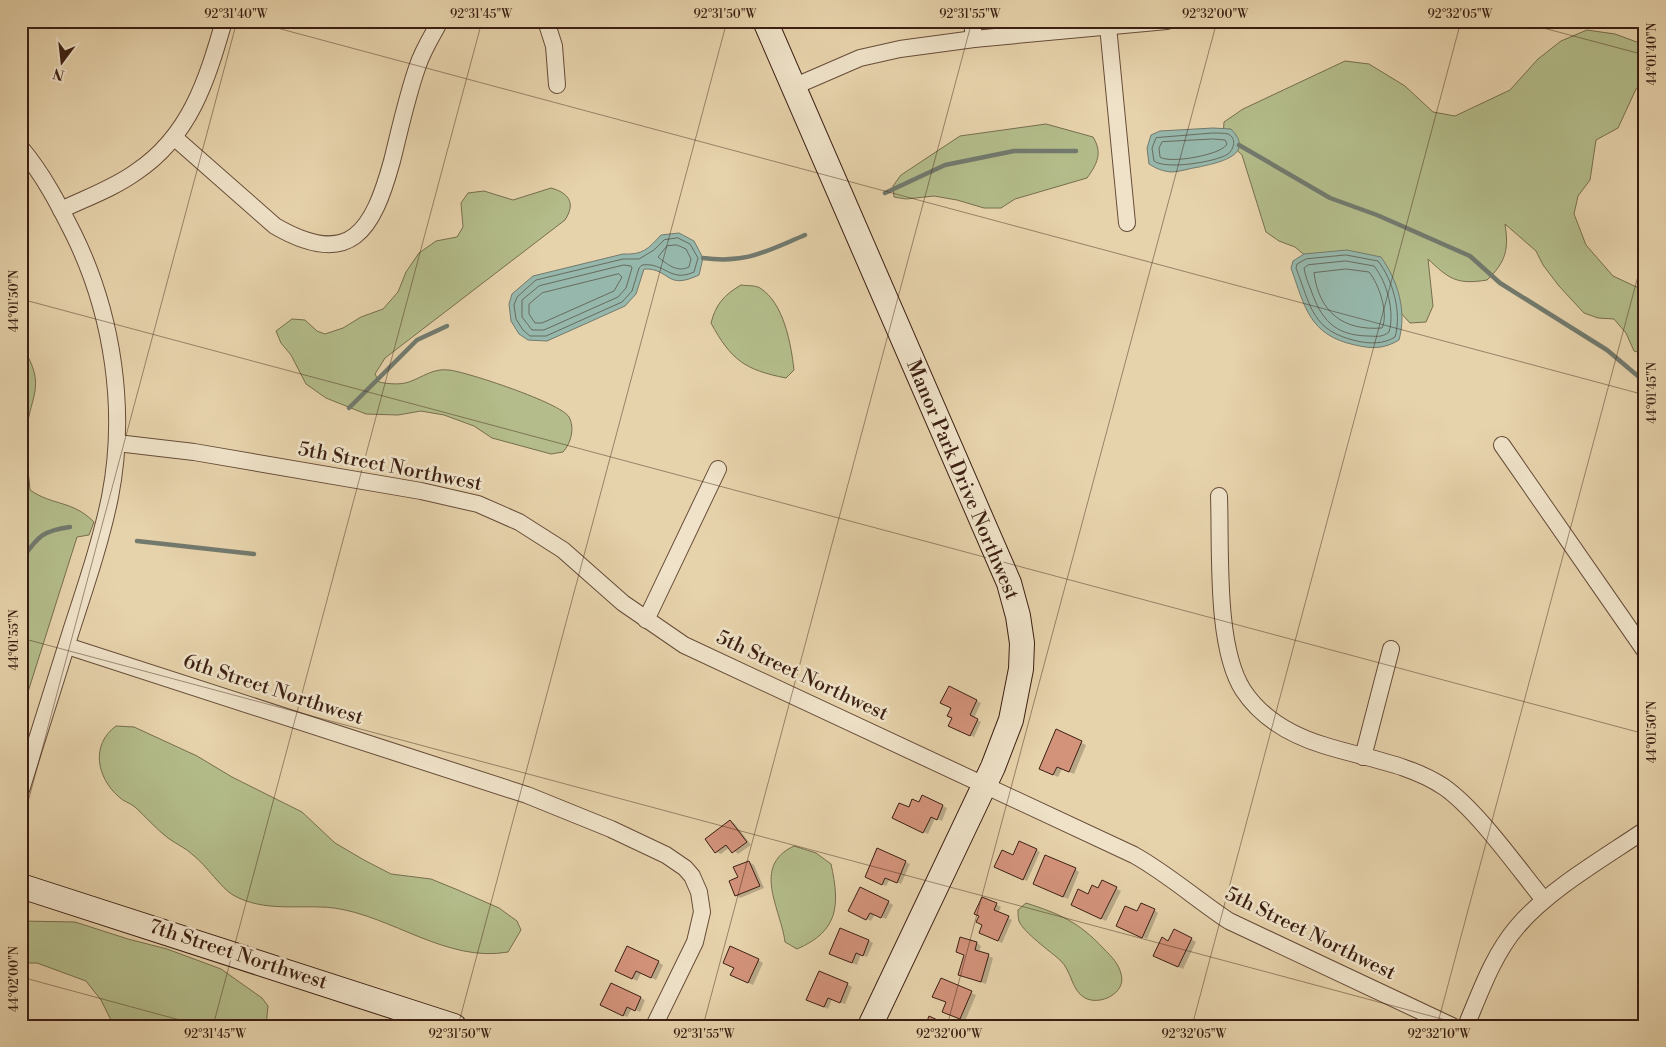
<svg xmlns="http://www.w3.org/2000/svg" width="1666" height="1047" viewBox="0 0 1666 1047" font-family="'Libre Bodoni',serif">
<style>
.green{fill:#b3bc8a;stroke:#776e4e}
.water{fill:#96b7ab;stroke:#727a6e}
.shadow{fill:#0003}
.lines{fill:none;stroke-linecap:round;stroke-linejoin:round}
.shore{stroke:#686b5e;stroke-width:1}
.stream{stroke:#727a6e;stroke-width:4.5}
.building{fill:#d3937b;stroke:#3b1f12}
.street-casing{stroke:#664c38;stroke-width:18}
.secondary-casing{stroke:#3b1f12;stroke-width:26}
.street{stroke:#efe2c8;stroke-width:16}
.secondary{stroke:#efe2c8;stroke-width:24}
.ticks{fill:none;stroke:#3b1f12;stroke-width:1;stroke-opacity:0.45}
.labels{text-anchor:middle;dominant-baseline:central;stroke-width:5;stroke-linejoin:round;paint-order:stroke}
.street-label{font-size:20px;fill:#3b1f12;stroke:#efe2c8}
.neatline{fill:none;stroke:#3b1f12;stroke-width:2}
.ticks-label{font-size:12px;text-anchor:middle;fill:#3b1f12}
</style>
<rect width="100%" height="100%" fill="#e6d2ab"/>
<filter id="stains"><feTurbulence type="fractalNoise" baseFrequency=".004" numOctaves="4"/><feColorMatrix values="0 0 0 0 .2 0 0 0 0 .09 0 0 0 0 .02 0 0 0 .5 -.17"/></filter>
<radialGradient id="worn" r=".72"><stop offset=".6" stop-color="#630" stop-opacity="0"/><stop offset="1" stop-color="#630" stop-opacity=".3"/></radialGradient>
<g class="green">
<path d="M1587,30L1615,34L1645,45V84L1636,89L1618,128L1596,140L1590,180L1578,196L1574,214L1586,245L1613,276L1645,291V354L1634,351L1626,333L1614,319L1598,318L1584,313L1559,286L1543,265L1536,251L1505,224C1509,249 1506,262 1487,280C1457,285 1449,279 1428,259L1433,306L1426,322L1410,323L1398,310L1308,258L1295,247L1279,241L1266,232L1242,155L1223,137L1224,122L1243,109L1345,61L1369,64L1405,86L1433,112L1455,116L1510,90L1538,59L1561,41Z"/>
<path d="M1046,124L1093,137C1103,153 1097,164 1087,178L1015,199L1001,208H984L957,200L934,196L906,199L894,197L893,186L901,175L960,136Z"/>
<path d="M551,188C569,193 576,203 565,220L385,358L375,374L379,382C388,384 400,385 409,382C423,377 433,368 449,370C467,372 561,403 569,417C575,428 571,443 563,452L551,454L492,438L474,426L444,415L421,411L398,415L366,414L326,398L306,384L291,355L281,343L276,331L292,319L305,320L317,331L325,334L343,328L361,317L383,309L398,292L406,272L419,253L436,241L457,237L463,227L461,203L468,193L484,191L513,200Z"/>
<path d="M741,285C747,286 755,285 760,288C784,303 791,344 794,370L786,378C745,370 731,360 711,323C716,304 724,295 741,285Z"/>
<path d="M21,345C50,389 27,396 26,440C25,457 29,474 30,490C53,506 72,500 94,522L89,535L77,537L21,714Z"/>
<path d="M116,726L134,727L197,756L232,777L302,812L335,843L364,860L391,874L431,879L458,890L499,908L517,921L521,930L508,952C447,963 392,916 334,908C300,904 265,913 233,895C222,889 206,865 193,855C186,848 176,844 168,838C156,829 146,817 135,807C130,803 123,801 119,797C97,778 90,745 116,726Z"/>
<path d="M794,846L816,853L831,864C840,905 839,931 797,949L785,942C781,909 751,866 794,846Z"/>
<path d="M1026,903C1060,914 1079,922 1104,949C1111,956 1119,964 1121,974C1127,993 1100,1006 1085,998C1071,990 1072,971 1060,960C1051,952 1023,932 1019,921C1018,918 1018,913 1018,910Z"/>
<polygon points="21,921 75,922 128,939 167,949 221,969 262,998 268,1006 266,1026 114,1026 101,1000 86,981 37,963 21,963"/>
</g>
<g class="water">
<path d="M1213,128L1231,129C1257,156 1216,163 1199,167C1190,168 1180,172 1171,172C1162,171 1157,169 1149,164L1147,148L1151,135L1160,131Z"/>
<path d="M679,233L694,241L703,258L699,275C665,291 671,268 644,269L636,294L625,306L547,341L528,340L519,334L511,321L509,304L512,294L533,276L623,254C643,255 648,249 661,235Z"/>
<path d="M1347,250L1381,257C1398,281 1407,311 1399,340C1384,349 1372,349 1355,345C1309,335 1305,307 1291,268L1293,261L1304,254Z"/>
<path d="M21,562C25,583 29,603 21,624Z"/>
</g>
<g class="shadow">
<polygon points="977,701 981,703 974,718 981,722 974,737 954,728"/>
<polygon points="1057,731 1086,745 1074,774 1062,769 1058,777 1045,771"/>
<polygon points="922,797 947,808 942,821 935,818 928,834 898,820 909,809 919,803"/>
<polygon points="731,821 735,824 751,845 738,854 730,847 721,854 716,852"/>
<polygon points="878,850 910,864 901,884 890,879 886,886 871,879"/>
<polygon points="1036,850 1040,852 1027,881 1000,869 1014,856"/>
<polygon points="749,862 754,865 764,888 740,898 736,895 740,878"/>
<polygon points="1075,869 1079,872 1068,899 1039,886"/>
<polygon points="1103,882 1121,891 1106,921 1077,907 1089,895 1099,890"/>
<polygon points="888,902 893,905 886,919 875,914 871,921 854,913"/>
<polygon points="996,904 1001,907 998,913 1012,920 1002,943 980,932"/>
<polygon points="1154,910 1158,913 1147,939 1122,928 1138,913"/>
<polygon points="1191,939 1196,942 1183,969 1159,958 1169,942"/>
<polygon points="869,941 873,943 867,957 861,954 857,965 835,956"/>
<polygon points="977,943 981,946 979,952 993,958 986,984 959,974"/>
<polygon points="758,960 763,963 753,985 736,977"/>
<polygon points="658,962 663,965 656,980 641,973 637,981 621,973"/>
<polygon points="941,979 976,995 965,1021 948,1014"/>
<polygon points="612,984 645,1000 640,1012 632,1008 627,1017 606,1007"/>
<polygon points="847,984 852,987 845,1004 832,999 828,1009 812,1002"/>
</g>
<g class="lines">
<g class="shore">
<path d="M1213,133C1217,133 1224,133 1228,134C1237,138 1234,149 1228,154C1216,162 1166,170 1154,161L1152,148L1156,138Z"/>
<path d="M1213,139L1225,140L1227,144C1222,155 1169,164 1160,157L1159,148L1162,142Z"/>
<path d="M678,238L690,244L698,258L694,272C670,283 665,262 642,265L639,268L632,291L622,302L546,336H530L523,330L516,319L514,305L517,297L536,280L623,259H639L654,250L664,240Z"/>
<path d="M677,245L686,249L691,259L689,267C677,273 667,264 658,257L667,246Z"/>
<path d="M1346,255L1378,261C1393,280 1402,313 1395,337C1384,344 1370,344 1357,341C1312,331 1311,307 1296,268L1297,264L1306,259Z"/>
<path d="M1346,261L1374,266C1387,282 1395,312 1389,332C1382,338 1375,336 1367,336C1334,335 1321,319 1311,290C1308,283 1305,275 1304,268L1308,265Z"/>
<polygon points="624,265 631,266 632,268 626,288 618,297 544,330 532,330 522,317 522,300 539,286"/>
<path d="M1346,269L1369,272C1379,284 1389,314 1382,328C1343,331 1319,312 1314,273Z"/>
<polygon points="619,274 622,277 614,291 542,323 535,323 529,314 529,304 542,293"/>
</g>
<g class="stream">
<polyline points="1239,145 1330,198 1377,215 1470,256 1500,283 1607,350 1645,382"/>
<polyline points="885,193 945,165 1014,151 1076,151"/>
<path d="M703,258C746,264 767,251 805,235"/>
<polyline points="349,408 417,340 447,326"/>
<polyline points="137,541 254,554"/>
<path d="M21,560C38,537 41,531 70,527"/>
</g>
</g>
<g class="building">
<polygon points="949,686 977,700 970,715 978,719 970,736 948,726 952,718 947,716 951,708 940,703"/>
<polygon points="1056,729 1082,741 1069,772 1057,767 1053,775 1039,769"/>
<polygon points="922,795 943,805 937,820 931,817 923,833 892,818 899,803 909,807 912,799 919,802"/>
<polygon points="730,820 747,842 732,853 726,845 715,853 705,839"/>
<polygon points="1019,841 1037,849 1023,880 994,867 1002,850 1013,855"/>
<polygon points="877,848 906,861 897,883 885,878 882,885 865,877"/>
<polygon points="1045,855 1076,868 1063,897 1033,884"/>
<polygon points="749,861 760,886 735,896 729,881 738,877 733,867"/>
<polygon points="1102,880 1117,887 1101,919 1071,905 1078,889 1088,894 1092,885 1098,888"/>
<polygon points="860,887 889,901 881,918 870,913 866,920 848,911"/>
<polygon points="982,897 997,903 994,910 1009,916 998,941 979,933 982,925 976,922 979,916 974,914"/>
<polygon points="1141,903 1155,909 1142,938 1116,926 1125,906 1137,911"/>
<polygon points="840,928 869,940 863,956 856,953 852,963 829,954"/>
<polygon points="1174,929 1192,938 1178,967 1153,956 1162,937 1168,941"/>
<polygon points="960,937 977,942 975,950 989,954 981,982 958,975 964,955 956,952"/>
<polygon points="627,946 659,961 651,978 636,971 632,979 615,971"/>
<polygon points="730,946 759,959 748,983 730,975 734,968 723,963"/>
<polygon points="819,971 848,983 840,1003 828,998 824,1007 806,1000"/>
<polygon points="941,978 972,991 960,1019 942,1012 946,1002 932,997"/>
<polygon points="611,983 641,997 635,1011 627,1007 623,1016 600,1005"/>
<polygon points="929,1016 950,1026 925,1026"/>
</g>
<g class="lines">
<g class="street-casing">
<g id="street">
<polyline points="546,21 554,46 557,85"/>
<polyline points="972,21 974,39"/>
<polyline points="1108,26 1127,223"/>
<polyline points="793,87 860,58 900,49 974,39 1167,21"/>
<path d="M175,138L275,226C351,270 373,230 392,161C400,129 407,96 418,65C423,50 432,36 440,21"/>
<path d="M21,148C43,174 59,205 74,235C113,315 127,410 110,497C101,541 86,585 72,628C55,682 38,736 21,790"/>
<path d="M61,210C86,198 114,188 136,172C190,136 207,80 224,21"/>
<path d="M117,443L194,452L421,491L478,504L519,522L563,550L623,603L684,645L1134,855C1168,874 1197,900 1229,921L1452,1026"/>
<polyline points="1502,445 1645,651"/>
<path d="M1219,496C1221,550 1215,646 1243,690C1262,719 1291,735 1323,745C1363,758 1408,763 1444,787C1478,811 1517,867 1544,900"/>
<polyline points="646,620 718,469"/>
<polyline points="67,646 527,795 611,829 666,855 685,868 692,876 699,892 702,912 695,942 654,1026"/>
<polyline points="1363,757 1391,649"/>
<path d="M1466,1026C1480,993 1493,955 1517,927C1548,890 1604,858 1645,830"/>
</g>
</g>
<g class="secondary-casing">
<g id="secondary">
<polyline points="765,21 1009,583 1018,616 1022,643 1021,669 1011,720 993,767 870,1026"/>
<polyline points="21,886 454,1026"/>
</g>
</g>
<use href="#street" class="street"/>
<use href="#secondary" class="secondary"/>
</g>
<path class="ticks" d="M251,21L1645,395M1517,21L1645,55M21,299L1645,734M21,638L1468,1026M21,828L237,21M21,977L202,1026M213,1026L482,21M458,1026L727,21M703,1026L972,21M947,1026L1217,21M1192,1026L1461,21M1437,1026L1645,250"/>
<g class="labels">
<g class="street-label">
<text transform="translate(390 467) rotate(11)">5th Street Northwest</text>
<text transform="translate(962 480) rotate(67)">Manor Park Drive Northwest</text>
<text transform="translate(802 676) rotate(25)">5th Street Northwest</text>
<text transform="translate(273 690) rotate(18)">6th Street Northwest</text>
<text transform="translate(1310 934) rotate(26)">5th Street Northwest</text>
<text transform="translate(238 955) rotate(18)">7th Street Northwest</text>
</g>
</g>
<rect width="1666" height="1047" fill="none" stroke="#e6d2ab" stroke-width="55"/>
<g transform="translate(62 62) rotate(195)" stroke="#efe2c8" stroke-width="4" paint-order="stroke">
<path d="M0-4L9 19L0 12L-9 19Z" fill="#3b1f12"/>
<text y="-8" font-size="14" font-weight="bold" text-anchor="middle" fill="#3b1f12">N</text>
</g>
<rect x="28" y="28" width="1610" height="992" class="neatline"/>
<g class="ticks-label">
<text x="236" y="18">92°31'40"W</text>
<text x="481" y="18">92°31'45"W</text>
<text x="725" y="18">92°31'50"W</text>
<text x="970" y="18">92°31'55"W</text>
<text x="1215" y="18">92°32'00"W</text>
<text x="1460" y="18">92°32'05"W</text>
<text transform="translate(1652 54) rotate(-90)" y="4">44°01'40"N</text>
<text transform="translate(14 301) rotate(-90)" y="4">44°01'50"N</text>
<text transform="translate(1652 393) rotate(-90)" y="4">44°01'45"N</text>
<text transform="translate(14 640) rotate(-90)" y="4">44°01'55"N</text>
<text transform="translate(1652 732) rotate(-90)" y="4">44°01'50"N</text>
<text transform="translate(14 979) rotate(-90)" y="4">44°02'00"N</text>
<text x="215" y="1038">92°31'45"W</text>
<text x="460" y="1038">92°31'50"W</text>
<text x="704" y="1038">92°31'55"W</text>
<text x="949" y="1038">92°32'00"W</text>
<text x="1194" y="1038">92°32'05"W</text>
<text x="1439" y="1038">92°32'10"W</text>
</g>
<rect width="100%" height="100%" filter="url(#stains)"/>
<rect width="100%" height="100%" fill="url(#worn)"/>
</svg>
